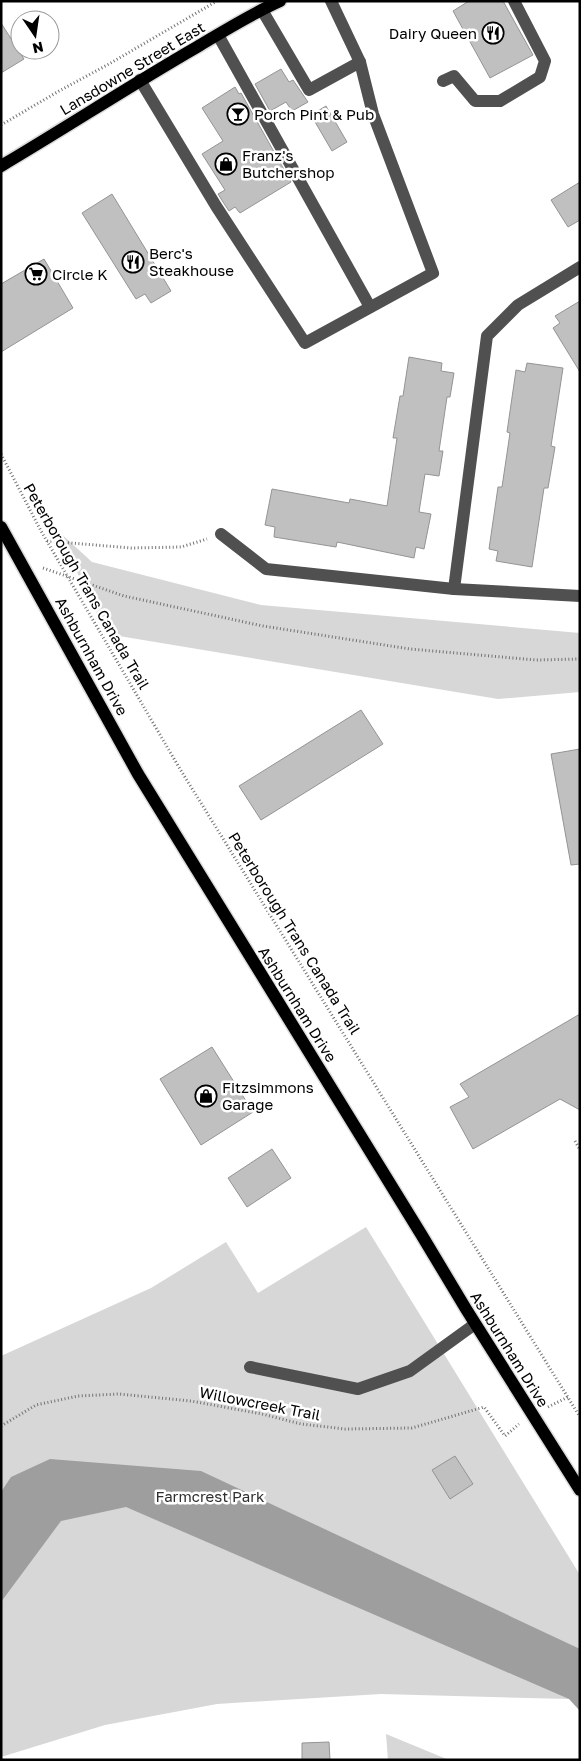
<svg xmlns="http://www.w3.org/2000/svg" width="581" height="1761" viewBox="0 0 581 1761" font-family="'Golos Text',sans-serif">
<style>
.green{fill:#d7d7d7}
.water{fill:#9e9e9e}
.building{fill:#c0c0c0;stroke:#949494}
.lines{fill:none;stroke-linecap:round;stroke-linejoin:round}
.major-casing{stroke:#dbdbdb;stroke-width:15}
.path{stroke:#727272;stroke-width:3;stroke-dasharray:1 2.5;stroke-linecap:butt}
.minor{stroke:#505050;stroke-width:12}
.major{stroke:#000;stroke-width:12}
.labels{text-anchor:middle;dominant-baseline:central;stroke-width:5;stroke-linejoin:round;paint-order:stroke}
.poi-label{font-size:15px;fill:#000;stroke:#fff;text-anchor:start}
.street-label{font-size:15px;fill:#000;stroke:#fff}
.park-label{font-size:15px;fill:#2e2e2e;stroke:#fff}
</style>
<rect width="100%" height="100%" fill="#fff"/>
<g class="green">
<polygon points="56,529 92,562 261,605 580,633 580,692 498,699 107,634"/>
<polygon points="366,1227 580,1575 580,1691 569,1699 381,1694 217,1704 105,1725 1,1757 1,1356 151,1288 226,1242 258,1293"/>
<polygon points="386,1734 449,1760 388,1760"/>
</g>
<polygon class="water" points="50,1459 201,1471 580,1649 580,1711 569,1699 126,1507 61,1521 1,1602 1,1492 11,1477"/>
<g class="building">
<polygon points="469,1 503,1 533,55 490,78 453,11"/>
<polygon points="1,23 24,59 1,73"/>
<polygon points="281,69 289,82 293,80 308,102 292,111 286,102 270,111 255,84"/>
<polygon points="235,87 239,94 241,93 291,182 240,213 235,207 229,211 223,202 218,194 225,190 202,154 223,141 202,108"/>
<polygon points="326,106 347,142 332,151 311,115"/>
<polygon points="580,182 580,220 568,227 551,200"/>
<polygon points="112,194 171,291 151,303 145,294 136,299 82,213"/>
<polygon points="44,259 73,308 1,352 1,284"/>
<polygon points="580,301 580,372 553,328 560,323 555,316"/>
<polygon points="409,357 442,363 441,371 454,373 450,397 447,397 439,451 443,451 439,476 425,474 419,512 431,514 424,549 416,547 414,558 337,542 336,547 274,537 275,527 265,525 272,489 349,503 350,499 387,506 397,438 393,438 400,396 403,396"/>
<polygon points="527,363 563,368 551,446 555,447 548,488 544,488 532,567 496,561 498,551 489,549 498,487 502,487 510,433 507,432 516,370 525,372"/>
<polygon points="361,710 383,744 261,820 239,786"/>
<polygon points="580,749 580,864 571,865 551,754"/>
<polygon points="580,1014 580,1110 560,1099 473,1149 450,1107 469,1097 460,1084"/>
<polygon points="212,1047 253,1112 201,1145 160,1079"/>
<polygon points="272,1149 291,1178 247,1207 228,1178"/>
<polygon points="455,1456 473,1484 450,1499 432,1470"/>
<polygon points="329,1742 330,1760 302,1760 302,1743"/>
</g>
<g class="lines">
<g class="major-casing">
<g id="major">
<path d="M1,166C67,127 131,85 197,47C224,31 251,14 280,1"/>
<polyline points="1,527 138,774 421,1234 466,1309 580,1490"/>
</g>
</g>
<g class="path">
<polyline points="1,125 59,91 109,64 217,1"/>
<polyline points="1,454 41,531 180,769 580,1417"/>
<polyline points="47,541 131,548 181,547 207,539"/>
<polyline points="43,568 124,596 263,626 410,649 536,660 580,659"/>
<polyline points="575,1141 580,1150"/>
<polyline points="548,1407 568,1397"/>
<polyline points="1,1426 36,1405 78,1396 119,1394 191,1401 262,1414 301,1424 345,1429 412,1428 484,1407 505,1436 519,1424"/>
</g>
<g class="minor">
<polyline points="262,10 309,90 360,62"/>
<polyline points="218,35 370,307"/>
<polyline points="140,80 216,206 305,343 433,273 373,114 360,62 331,1"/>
<polyline points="443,81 454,76 475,101 500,101 540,77 545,61 514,1"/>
<polyline points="221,534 266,569 454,589 580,596"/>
<polyline points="454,589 487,336 518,305 580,267"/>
<polyline points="250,1367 358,1389 410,1371 475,1324"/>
</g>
<use href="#major" class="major"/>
</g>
<defs>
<g id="restaurant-ring" transform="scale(1.125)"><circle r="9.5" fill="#fff" stroke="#000" stroke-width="1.5"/><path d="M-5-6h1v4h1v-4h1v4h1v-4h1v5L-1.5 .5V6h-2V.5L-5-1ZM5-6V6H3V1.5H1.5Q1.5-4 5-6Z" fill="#000"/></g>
<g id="bar-ring" transform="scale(1.125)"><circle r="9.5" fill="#fff" stroke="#000" stroke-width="1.5"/><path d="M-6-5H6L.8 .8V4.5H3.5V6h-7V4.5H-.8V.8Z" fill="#000"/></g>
<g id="shop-ring" transform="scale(1.125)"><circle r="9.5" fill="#fff" stroke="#000" stroke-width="1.5"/><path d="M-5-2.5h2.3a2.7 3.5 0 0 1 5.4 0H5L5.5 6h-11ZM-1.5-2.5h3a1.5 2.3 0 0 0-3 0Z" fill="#000"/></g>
<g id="supermarket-ring" transform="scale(1.125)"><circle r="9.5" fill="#fff" stroke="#000" stroke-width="1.5"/><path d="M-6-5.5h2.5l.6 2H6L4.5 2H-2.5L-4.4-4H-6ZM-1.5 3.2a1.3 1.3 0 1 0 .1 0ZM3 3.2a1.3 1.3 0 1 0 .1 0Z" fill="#000"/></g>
</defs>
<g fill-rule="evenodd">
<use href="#restaurant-ring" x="493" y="33"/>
<use href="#bar-ring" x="238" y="114"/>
<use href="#shop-ring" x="226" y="164"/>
<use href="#restaurant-ring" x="133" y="262"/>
<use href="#supermarket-ring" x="36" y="274"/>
<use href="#shop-ring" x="206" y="1096"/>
</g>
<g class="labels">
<g class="poi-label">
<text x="477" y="33" text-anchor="end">Dairy Queen</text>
<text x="254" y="114">Porch Pint &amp; Pub</text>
<text x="242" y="155">Franz's<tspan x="242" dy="17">Butchershop</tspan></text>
<text x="149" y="253">Berc's<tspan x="149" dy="17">Steakhouse</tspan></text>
<text x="52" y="274">Circle K</text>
<text x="222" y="1087">Fitzsimmons<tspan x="222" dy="17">Garage</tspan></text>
</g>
<g class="street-label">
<text transform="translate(132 68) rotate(-31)">Lansdowne Street East</text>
<text transform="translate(87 586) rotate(60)">Peterborough Trans Canada Trail</text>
<text transform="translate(92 656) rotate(61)">Ashburnham Drive</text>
<text transform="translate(295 933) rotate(58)">Peterborough Trans Canada Trail</text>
<text transform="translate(298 1004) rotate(58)">Ashburnham Drive</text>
<text transform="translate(510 1349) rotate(58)">Ashburnham Drive</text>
<text transform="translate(260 1403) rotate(11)">Willowcreek Trail</text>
</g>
<g class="park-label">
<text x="210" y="1496">Farmcrest Park</text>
</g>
</g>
<rect width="581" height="1761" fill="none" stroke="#000000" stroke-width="5"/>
<g transform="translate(35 35) rotate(167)"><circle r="24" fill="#ffffff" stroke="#999999"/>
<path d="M0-4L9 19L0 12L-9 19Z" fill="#000000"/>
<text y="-8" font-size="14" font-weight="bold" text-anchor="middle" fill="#000000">N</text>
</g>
</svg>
